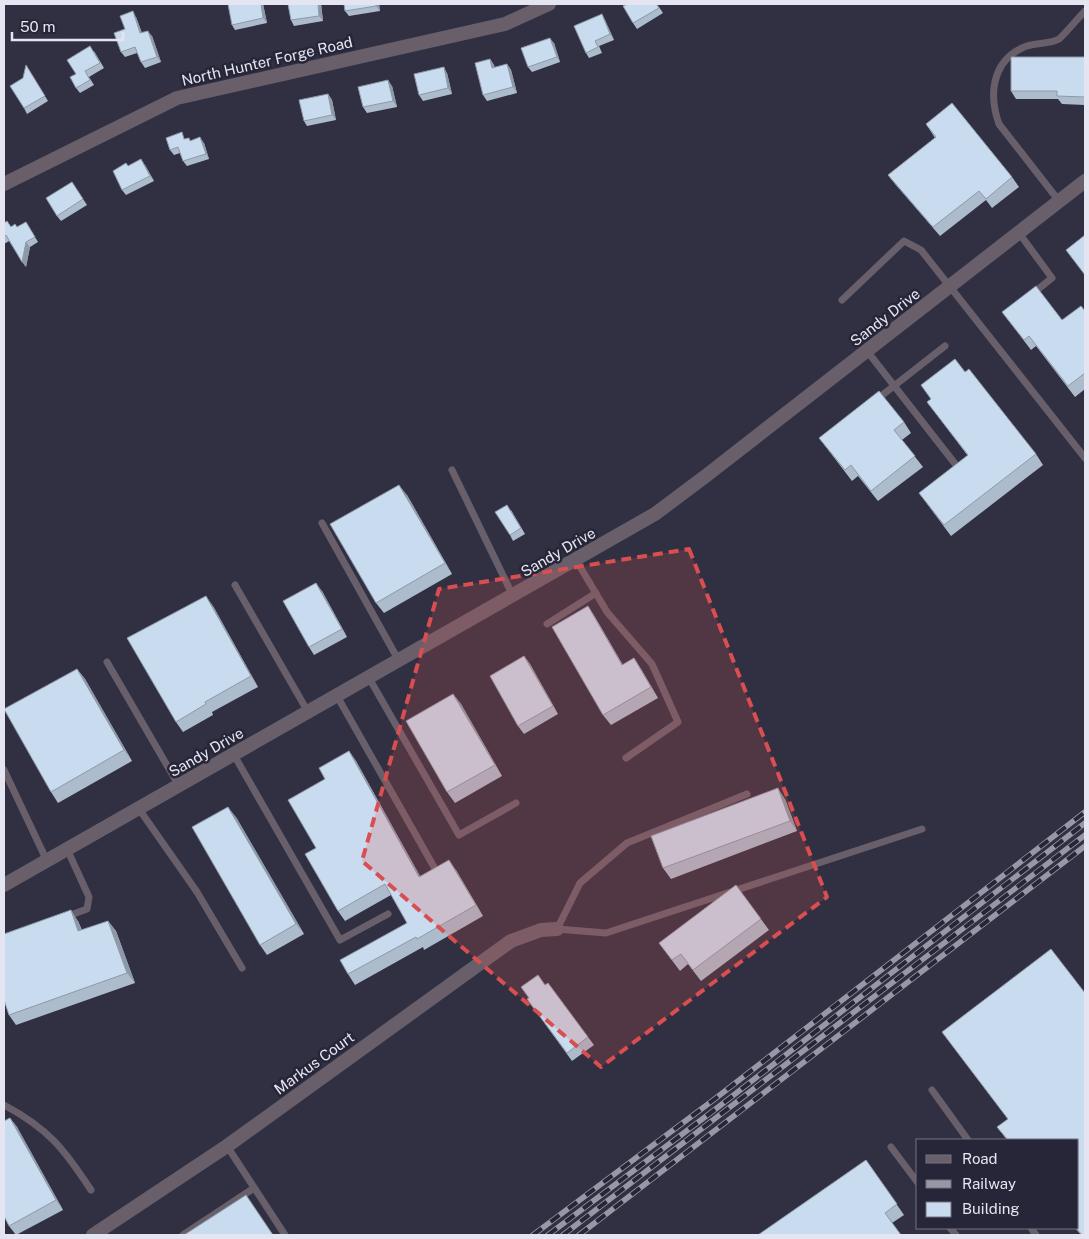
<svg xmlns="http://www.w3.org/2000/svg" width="1089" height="1239" viewBox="0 0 1089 1239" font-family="'Public Sans',sans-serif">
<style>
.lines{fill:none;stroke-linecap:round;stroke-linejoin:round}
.service{stroke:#685f6b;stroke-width:7}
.minor{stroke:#685f6b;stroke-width:14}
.rail-casing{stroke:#9797a5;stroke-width:5.5}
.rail{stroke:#262638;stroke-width:4;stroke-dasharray:11;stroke-linecap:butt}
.wall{fill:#adbccd}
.shaded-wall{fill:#8d99a7}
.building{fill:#c9dbee;stroke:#8d99a7}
.marked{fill:#d94e50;fill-opacity:0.2;stroke:#d94e50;stroke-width:4;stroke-dasharray:10 6;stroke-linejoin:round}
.labels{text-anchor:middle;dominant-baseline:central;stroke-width:5;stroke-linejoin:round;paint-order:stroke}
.street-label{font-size:15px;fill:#e5e5f1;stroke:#262638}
</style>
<rect width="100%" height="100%" fill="#303042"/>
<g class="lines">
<g class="service">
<path d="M1059,201L999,124C989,96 991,63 1022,48C1032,42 1049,45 1059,39C1064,35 1079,17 1085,11"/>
<polyline points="1019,233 1052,278 1032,294"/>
<polyline points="842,300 904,241 921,250 1085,458"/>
<polyline points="867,351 956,465"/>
<polyline points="876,400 945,346"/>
<polyline points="452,470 513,596"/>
<polyline points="322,523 399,661"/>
<polyline points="576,560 607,612 652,664 678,722 626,758"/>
<polyline points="235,585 308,712"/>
<polyline points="547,624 596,593"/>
<polyline points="107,662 179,786"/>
<polyline points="369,678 459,835 516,803"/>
<polyline points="337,696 438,874"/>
<polyline points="234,755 340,940 388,914"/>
<polyline points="4,770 47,861"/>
<polyline points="747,794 627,843 580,883 557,929 606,933 922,829"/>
<polyline points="139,809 197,892 242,968"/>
<polyline points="65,917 87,909 89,897 67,849"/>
<polyline points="932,1090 968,1140"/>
<path d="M4,1105C49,1129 64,1149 91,1190"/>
<polyline points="227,1146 285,1235"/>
<polyline points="891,1147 918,1183"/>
<polyline points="950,1228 956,1235"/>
<polyline points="1031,1228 1036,1235"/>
<polyline points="183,1235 254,1188"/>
</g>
<g class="minor">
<polyline points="4,184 177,98 505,24 549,4"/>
<polyline points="4,885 655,514 707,475 1085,181"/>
<polyline points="93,1235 227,1146 511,941 541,930 557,929"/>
</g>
<g class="rail-casing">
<g id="rail">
<polyline points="533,1235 716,1098 1085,812"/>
<polyline points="548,1235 717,1108 1085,823"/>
<polyline points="563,1235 1085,835"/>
<polyline points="579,1235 1085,846"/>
</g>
</g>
<use href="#rail" class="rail"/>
</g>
<g class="wall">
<polygon points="228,4 263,4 267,23 235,30 232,25"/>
<polygon points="288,4 321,4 323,21 294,26 291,20"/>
<polygon points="344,4 379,4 380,11 349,16 345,11"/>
<polygon points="657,4 663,13 637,29 633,23"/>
<polygon points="136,17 142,33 152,36 161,62 145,68 141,62 137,53 125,57 121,52 125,29"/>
<polygon points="605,20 614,40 599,46 602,53 589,58 586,53"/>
<polygon points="554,43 560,62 532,72 528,67"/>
<polygon points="94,51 104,68 89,77 94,85 80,93 76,88 76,74"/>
<polygon points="1085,57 1085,105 1062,104 1058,99 1016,99 1011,91"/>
<polygon points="490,59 494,65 495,68 507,64 511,70 517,93 487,101 483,95"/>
<polygon points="29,70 48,101 27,114 24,108 23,78"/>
<polygon points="447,73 452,94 423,101 419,95"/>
<polygon points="392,86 397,107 367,113 363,107"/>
<polygon points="328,94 332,100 336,120 307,126 304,121"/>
<polygon points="926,124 1012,177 1019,187 992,208 986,200 940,236 895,184 888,175 935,138"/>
<polygon points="189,138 191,141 204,143 209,159 187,166 183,161 180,153 174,155 170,150 186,139"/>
<polygon points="145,165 154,181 126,195 122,190"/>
<polygon points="72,182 87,205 61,221 57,216"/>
<polygon points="26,222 38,242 30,247 26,267 9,241 4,244 4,223 11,226 17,227"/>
<polygon points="1085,311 1085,389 1075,397 1036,346 1031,350 1002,312 1062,320"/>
<polygon points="965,372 1036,454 1043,465 951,536 919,493 968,456 927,402 931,399 921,385"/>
<polygon points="904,422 911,433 902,440 923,467 878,501 858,476 852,481 819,438"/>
<polygon points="407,495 452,574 384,613 376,603"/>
<polygon points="511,510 525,534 513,541 510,535"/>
<polygon points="322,591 347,637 314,655 309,647"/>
<polygon points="213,606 258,687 212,712 213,715 183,732 176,722"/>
<polygon points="588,606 595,617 623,665 634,658 641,669 658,698 611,725 603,715"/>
<polygon points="524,656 530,664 558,714 524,734 518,726"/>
<polygon points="77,669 85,679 132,761 58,803 51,792"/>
<polygon points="453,694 461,704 502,776 455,803 447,792"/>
<polygon points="349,751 356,761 420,876 456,870 483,916 424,950 423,947 355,985 348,974 407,923 391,895 345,921 338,911 325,779"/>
<polygon points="785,799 797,831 671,879 663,868"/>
<polygon points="236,817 304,934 267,955 260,945"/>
<polygon points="761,919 769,930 701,981 688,964 680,971 659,943"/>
<polygon points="78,921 82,930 108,921 116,931 135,983 16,1025 9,1015 5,1003 4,1002 4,934"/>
<polygon points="545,985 588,1037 594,1045 572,1061 527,999"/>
<polygon points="1085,993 1085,1235 1081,1235 1075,1228 1078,1228 1078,1140 1007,1140 997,1127 1008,1119 942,1032"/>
<polygon points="10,1118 17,1127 63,1210 16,1235 9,1226"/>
<polygon points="866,1160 904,1215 892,1223 758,1235"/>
</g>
<g class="shaded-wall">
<polygon points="261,4 263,4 267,23 263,18"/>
<polygon points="318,4 321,4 323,21 319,16"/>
<polygon points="376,4 379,4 380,11 376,6"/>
<polygon points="133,11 136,17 144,39 140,33"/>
<polygon points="602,14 605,20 614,40 610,34"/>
<polygon points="148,31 152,36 161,62 157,57"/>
<polygon points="550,38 554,43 560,62 557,57"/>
<polygon points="490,59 494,65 496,74 492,68"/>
<polygon points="507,64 511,70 517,93 513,87"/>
<polygon points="444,67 447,73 452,94 448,88"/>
<polygon points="388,80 392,86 397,107 393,101"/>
<polygon points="328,94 332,100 336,120 332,115"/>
<polygon points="200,137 204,143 209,159 206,154"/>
<polygon points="141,159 145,165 154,181 150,176"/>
<polygon points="26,242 30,247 26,267 22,262"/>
<polygon points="399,485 407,495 452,574 445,563"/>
<polygon points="316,583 322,591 347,637 342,629"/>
<polygon points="206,596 213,606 258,687 251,676"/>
<polygon points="588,606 595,617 629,676 622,665"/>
<polygon points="524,656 530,664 558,714 553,706"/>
<polygon points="634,658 641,669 658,698 651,687"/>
<polygon points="77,669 85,679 132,761 124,750"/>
<polygon points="453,694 461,704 502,776 495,765"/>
<polygon points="349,751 356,761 426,887 419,877"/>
<polygon points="778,788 785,799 797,831 790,821"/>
<polygon points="228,807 236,817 304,934 296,924"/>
<polygon points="449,860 456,870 483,916 476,905"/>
<polygon points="71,910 78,921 86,942 78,931"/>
<polygon points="108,921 116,931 135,983 127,973"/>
<polygon points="10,1118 17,1127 63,1210 56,1200"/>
</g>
<g class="building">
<polygon points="228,4 261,4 263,18 232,25"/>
<polygon points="288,4 318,4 319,16 291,20"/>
<polygon points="344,4 376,4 376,6 345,11"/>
<polygon points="628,4 656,4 659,8 633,23 623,6"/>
<polygon points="133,11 140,33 148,31 157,57 141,62 135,47 121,52 114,33 125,29 120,16"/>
<polygon points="602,14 610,34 595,41 598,47 586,53 574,26"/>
<polygon points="550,38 557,57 528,67 521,48"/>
<polygon points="90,46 100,63 85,71 90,80 76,88 70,77 76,74 67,60"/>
<polygon points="1011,57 1085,57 1085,97 1057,96 1057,91 1011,91"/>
<polygon points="490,59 492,68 507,64 513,87 483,95 475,63"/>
<polygon points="26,65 45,96 24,108 10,86 23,78"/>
<polygon points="444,67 448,88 419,95 414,74"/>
<polygon points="388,80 393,101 363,107 358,87"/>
<polygon points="328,94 332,115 304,121 299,100"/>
<polygon points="952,103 1012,177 986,199 979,191 933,227 888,175 936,137 926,124"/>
<polygon points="182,132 184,139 189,138 190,141 200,137 206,154 183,161 178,147 170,150 166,138"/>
<polygon points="141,159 150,176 122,190 113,171 126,163 128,166"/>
<polygon points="72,182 83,199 57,216 46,198"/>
<polygon points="7,221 11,227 15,224 17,227 26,222 35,237 26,242 22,262 6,235 4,237 4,223"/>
<polygon points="1085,235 1085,275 1066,250"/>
<polygon points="1036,286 1062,320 1081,306 1085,311 1085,373 1068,386 1029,336 1024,340 1002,312"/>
<polygon points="955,359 965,372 969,369 1036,454 944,525 919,493 968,455 927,402 931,399 921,385"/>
<polygon points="879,391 904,422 894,430 915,456 871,491 851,465 845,470 819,438"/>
<polygon points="399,485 445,563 376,603 330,524"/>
<polygon points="507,505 521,528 510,535 495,512"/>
<polygon points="316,583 342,629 309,647 283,601"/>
<polygon points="206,596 251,676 205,702 206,704 176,722 127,638"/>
<polygon points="588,606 622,665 634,658 651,687 603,715 552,627"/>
<polygon points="524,656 553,706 518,726 490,676"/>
<polygon points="77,669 124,750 51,792 4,709"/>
<polygon points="453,694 495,765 447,792 406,721"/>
<polygon points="349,751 419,877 449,860 476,905 417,939 416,937 348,974 340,960 407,923 385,884 338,911 305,854 316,848 288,800 325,779 319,768"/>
<polygon points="778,788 790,821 663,868 651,836"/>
<polygon points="228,807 296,924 260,945 192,827"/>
<polygon points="736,885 761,919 693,970 681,954 672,960 659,943"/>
<polygon points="71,910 78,931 108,921 127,973 9,1015 4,1000 4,934"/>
<polygon points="1051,949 1085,993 1085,1235 1082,1235 1076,1228 1078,1228 1078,1140 1008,1140 997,1127 1008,1119 942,1032"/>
<polygon points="538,975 545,985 548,983 588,1037 567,1053 527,999 529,998 521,987"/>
<polygon points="10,1118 56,1200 9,1226 4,1216 4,1121"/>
<polygon points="866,1160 897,1204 885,1213 901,1235 758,1235"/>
<polygon points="246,1195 273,1235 184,1235"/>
</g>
<path class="marked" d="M689,549L827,897L601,1067L362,861L439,589Z"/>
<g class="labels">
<g class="street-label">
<text transform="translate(267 61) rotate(-13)">North Hunter Forge Road</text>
<text transform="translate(885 317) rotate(-38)">Sandy Drive</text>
<text transform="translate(558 552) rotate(-30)">Sandy Drive</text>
<text transform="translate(206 752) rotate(-30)">Sandy Drive</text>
<text transform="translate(314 1063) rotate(-36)">Markus Court</text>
</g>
</g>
<rect width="1089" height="1239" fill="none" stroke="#e5e5f1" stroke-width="10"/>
<rect x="916" y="1139" width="162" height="90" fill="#262638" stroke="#727282"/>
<rect x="926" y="1155" width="25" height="8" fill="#685f6b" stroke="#727282"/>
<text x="962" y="1164" font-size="15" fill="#e5e5f1">Road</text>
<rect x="926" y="1180" width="25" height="8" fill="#9797a5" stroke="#727282"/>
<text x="962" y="1189" font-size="15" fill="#e5e5f1">Railway</text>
<rect x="926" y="1202" width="25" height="15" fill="#c9dbee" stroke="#727282"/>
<text x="962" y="1214" font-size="15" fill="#e5e5f1">Building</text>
<path d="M12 32v8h111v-8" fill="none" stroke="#e5e5f1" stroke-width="2.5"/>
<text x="20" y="32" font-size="15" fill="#e5e5f1" stroke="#262638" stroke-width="4" paint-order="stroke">50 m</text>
</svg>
